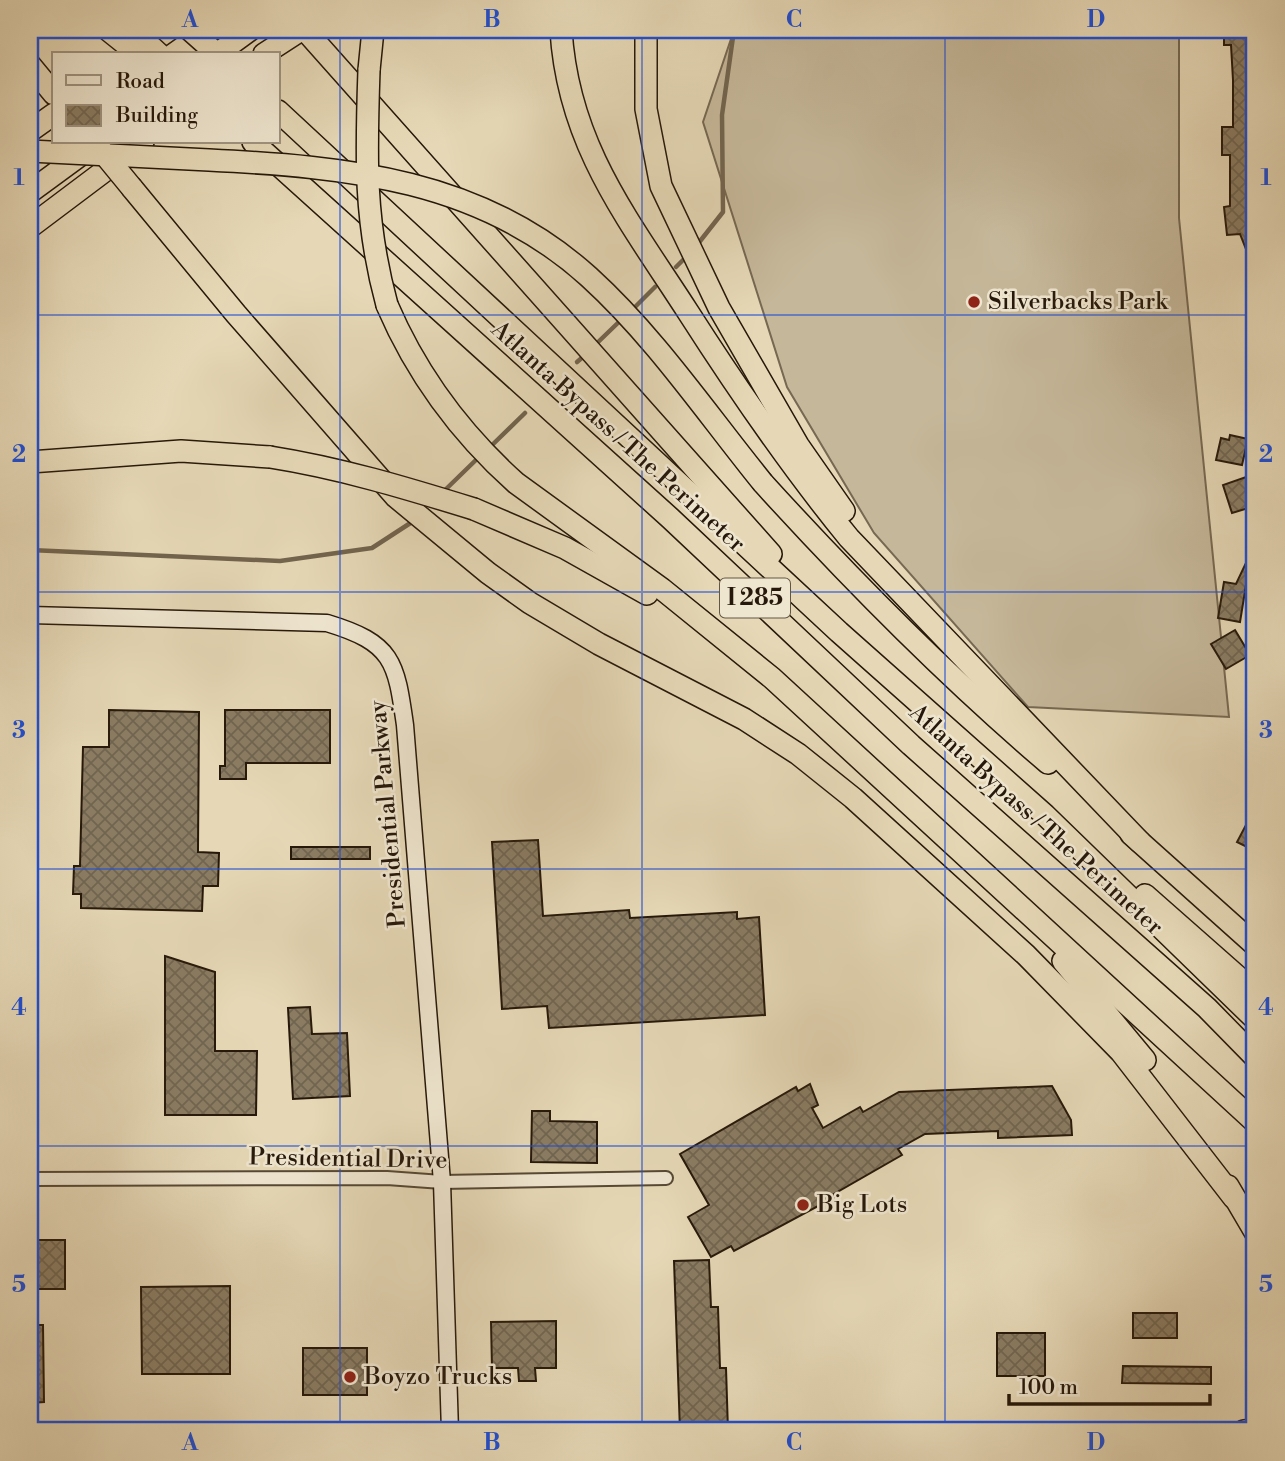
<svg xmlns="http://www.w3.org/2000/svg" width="1285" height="1461" viewBox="0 0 1285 1461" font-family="'Libre Bodoni',serif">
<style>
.pitch{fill:#c5b799;stroke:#766852;stroke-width:2}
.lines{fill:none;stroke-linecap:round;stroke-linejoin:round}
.stream{stroke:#72644e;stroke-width:4.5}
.building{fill:url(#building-cross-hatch);stroke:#26180a;stroke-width:2}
.street-casing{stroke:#564835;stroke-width:16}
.secondary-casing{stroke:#26180a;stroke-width:19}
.highway-casing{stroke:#26180a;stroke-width:24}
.street{stroke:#efe6d0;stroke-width:12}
.secondary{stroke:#efe6d0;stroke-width:16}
.highway{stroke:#e6d8b6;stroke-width:21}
.highway-bridge-casing{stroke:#26180a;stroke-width:24;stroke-linecap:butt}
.highway-bridge{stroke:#e6d8b6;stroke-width:21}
.grid{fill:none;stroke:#1d4ed8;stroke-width:2;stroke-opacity:0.55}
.poi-dot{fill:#8f2418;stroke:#efe6d0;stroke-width:2.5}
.labels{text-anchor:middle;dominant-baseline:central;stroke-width:5;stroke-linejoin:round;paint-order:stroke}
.shield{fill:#efe6d0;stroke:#625645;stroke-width:2}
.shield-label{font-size:23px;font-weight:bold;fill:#26180a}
.poi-label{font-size:24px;fill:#26180a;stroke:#efe6d0;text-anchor:start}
.street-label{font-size:24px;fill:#26180a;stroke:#efe6d0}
.neatline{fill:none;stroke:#1d4ed8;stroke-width:2.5}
.grid-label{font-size:23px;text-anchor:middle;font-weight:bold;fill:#1d4ed8}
</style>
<defs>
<pattern id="building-cross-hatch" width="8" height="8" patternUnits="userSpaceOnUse" patternTransform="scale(1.75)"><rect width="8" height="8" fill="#8a7c63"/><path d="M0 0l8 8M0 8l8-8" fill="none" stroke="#716550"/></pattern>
</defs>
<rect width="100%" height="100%" fill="#e6d8b6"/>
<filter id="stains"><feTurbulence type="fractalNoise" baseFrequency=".00286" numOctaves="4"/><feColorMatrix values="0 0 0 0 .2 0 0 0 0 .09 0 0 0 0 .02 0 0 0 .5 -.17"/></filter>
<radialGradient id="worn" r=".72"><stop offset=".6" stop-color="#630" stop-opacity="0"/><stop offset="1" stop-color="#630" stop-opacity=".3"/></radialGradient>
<polygon class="pitch" points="734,30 1179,30 1179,218 1229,717 1028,707 874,533 787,387 703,122"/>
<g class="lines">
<g class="stream">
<polyline points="697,245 723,212 722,115 734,30"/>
<polyline points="676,267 687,256"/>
<polyline points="631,311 655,287"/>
<polyline points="595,345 622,319"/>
<polyline points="577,362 584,356"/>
<polyline points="488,449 525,413"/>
<polyline points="443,492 479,457"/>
<polyline points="30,550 280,561 372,548 412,522"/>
</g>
</g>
<g class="building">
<polygon points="1224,30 1255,30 1255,119 1250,119 1250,163 1255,163 1255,192 1250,192 1255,272 1240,234 1227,235 1224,207 1230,206 1230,155 1222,155 1222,127 1233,127 1233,80 1231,45 1224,45"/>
<polygon points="1230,435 1248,439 1242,465 1216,460 1221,438 1229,440"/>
<polygon points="1246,477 1255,506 1232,513 1223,485"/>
<polygon points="1255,544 1255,583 1247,579 1240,622 1218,618 1224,582 1236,584"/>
<polygon points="1235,630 1250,655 1226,669 1211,644"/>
<polygon points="109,710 199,712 198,852 219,853 218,886 203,886 202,911 81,908 81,894 73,894 74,866 80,866 83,747 109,747"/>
<polygon points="225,710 330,710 330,763 246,763 246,779 220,779 220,766 225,766"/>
<polygon points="1255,808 1255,851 1237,842"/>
<polygon points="538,840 543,916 629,910 630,918 737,912 737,919 759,917 765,1015 549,1028 547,1006 502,1009 492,842"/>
<rect x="291" y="847" width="79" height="12"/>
<polygon points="165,956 215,972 215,1051 257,1051 256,1115 165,1115"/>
<polygon points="310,1007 312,1034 347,1033 350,1096 293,1099 288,1008"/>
<polygon points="810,1084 818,1105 812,1108 823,1128 860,1107 863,1112 899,1092 1052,1086 1071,1120 1072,1135 998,1138 998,1131 925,1134 898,1149 902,1155 834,1194 835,1197 734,1251 731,1246 711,1257 688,1217 709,1205 680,1154 796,1087 798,1091"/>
<polygon points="532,1111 550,1111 550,1121 597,1122 597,1163 531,1162"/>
<rect x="30" y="1240" width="35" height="49"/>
<polygon points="709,1260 711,1307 718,1307 720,1368 726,1368 728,1431 680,1431 674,1261"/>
<polygon points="230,1286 230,1374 142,1374 141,1287"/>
<rect x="1133" y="1313" width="44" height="25"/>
<polygon points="556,1321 556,1368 535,1368 536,1381 519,1381 518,1368 492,1368 491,1322"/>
<polygon points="30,1325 43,1325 44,1402 30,1403"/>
<rect x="997" y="1333" width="48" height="43"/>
<rect x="303" y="1348" width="64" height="47"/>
<polygon points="1123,1366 1211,1367 1211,1384 1122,1383"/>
</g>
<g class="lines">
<g class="street-casing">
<polyline id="street" points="30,1179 387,1178 442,1182 666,1178"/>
</g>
<g class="secondary-casing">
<g id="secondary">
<path d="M30,615L327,623C393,643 396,661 405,725L442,1182L450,1431"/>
<polyline points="974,1431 1082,1431"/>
</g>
</g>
<g class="highway-casing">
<g id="highway">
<polyline points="190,30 217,54"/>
<polyline points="305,30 771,554"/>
<path d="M561,30C568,145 628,219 688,312C738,390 790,466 849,538L1140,842"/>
<polyline points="646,30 646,109 661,186 719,308 798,445 844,511"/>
<polyline points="135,54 169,30"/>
<polyline points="217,54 250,30"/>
<polyline points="264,54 301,30"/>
<polyline points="30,65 54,94"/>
<polyline points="369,70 373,30"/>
<polyline points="278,111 839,632 1045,815 1255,1019"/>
<polyline points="30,131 54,114"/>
<polyline points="253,142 670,518 911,745 1207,1008 1255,1057"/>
<polyline points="132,188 236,314 396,497 488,573 530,603 599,644 744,719 798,754 853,798 1026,955 1121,1052 1234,1198"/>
<polyline points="30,192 90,148"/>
<polyline points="30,227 143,142"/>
<path d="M387,305C417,375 459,432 516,483L662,589L772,678L1255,1122"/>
<polyline points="30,462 181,451 270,457"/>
<path d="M763,483C853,582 946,676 1048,763"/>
<polyline points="474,509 565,548 647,594"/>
<polyline points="1131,834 1255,945"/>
<polyline points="1145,895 1255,992"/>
<polyline points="1063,961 1145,1060"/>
<polyline points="1228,1186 1255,1232"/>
<polyline points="1244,1431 1255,1430"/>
</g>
</g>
<use href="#street" class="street"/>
<use href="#secondary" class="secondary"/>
<use href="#highway" class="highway"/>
<g class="highway-bridge-casing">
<g id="highway-bridge">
<polyline points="108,30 138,54"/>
<polyline points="133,30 159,54"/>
<path d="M369,70C366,156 364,221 387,305"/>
<polyline points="100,149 132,188"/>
<path d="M30,151C90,154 149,157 209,160C348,167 481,179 589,277C655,337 707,414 763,483"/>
<path d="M270,457C340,468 406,488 474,509"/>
</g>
</g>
<use href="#highway-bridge" class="highway-bridge"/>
</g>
<path class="grid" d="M340,30V1431M642,30V1431M945,30V1431M30,315H1255M30,592H1255M30,869H1255M30,1146H1255"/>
<g class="poi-dot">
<circle cx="974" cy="302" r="7"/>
<circle cx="803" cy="1205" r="7"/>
<circle cx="350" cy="1377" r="7"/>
</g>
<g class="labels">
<rect class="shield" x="720" y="578.5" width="70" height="39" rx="5"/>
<g class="shield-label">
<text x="755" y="598">I 285</text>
</g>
<g class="poi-label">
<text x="988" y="302">Silverbacks Park</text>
<text x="817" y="1205">Big Lots</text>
<text x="364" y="1377">Boyzo Trucks</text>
</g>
<g class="street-label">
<text transform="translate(618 437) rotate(42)">Atlanta Bypass / The Perimeter</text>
<text transform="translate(388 814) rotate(-95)">Presidential Parkway</text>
<text transform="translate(1036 820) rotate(42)">Atlanta Bypass / The Perimeter</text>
<text transform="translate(348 1159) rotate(1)">Presidential Drive</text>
</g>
</g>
<rect width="1285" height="1461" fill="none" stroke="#e6d8b6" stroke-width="77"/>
<rect x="52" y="52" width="228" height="91" fill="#efe6d0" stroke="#9f9481" stroke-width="2"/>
<rect x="66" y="75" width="35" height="10" fill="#efe6d0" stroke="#9f9481" stroke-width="2"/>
<text x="116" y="88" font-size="21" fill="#26180a">Road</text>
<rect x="66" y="105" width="35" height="21" fill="url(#building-cross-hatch)" stroke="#9f9481" stroke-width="2"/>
<text x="116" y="122" font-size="21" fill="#26180a">Building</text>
<path d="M1009 1394v10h201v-10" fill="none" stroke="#26180a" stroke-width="3.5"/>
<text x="1019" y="1394" font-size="21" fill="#26180a" stroke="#efe6d0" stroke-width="5" paint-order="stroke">100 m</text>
<rect x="38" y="38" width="1208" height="1384" class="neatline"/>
<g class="grid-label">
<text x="190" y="27">A</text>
<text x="492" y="27">B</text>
<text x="794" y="27">C</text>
<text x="1096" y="27">D</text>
<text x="19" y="185">1</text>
<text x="1266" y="185">1</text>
<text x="19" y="462">2</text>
<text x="1266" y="462">2</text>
<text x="19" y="738">3</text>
<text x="1266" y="738">3</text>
<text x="19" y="1015">4</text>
<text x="1266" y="1015">4</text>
<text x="19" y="1292">5</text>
<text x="1266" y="1292">5</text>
<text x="190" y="1450">A</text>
<text x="492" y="1450">B</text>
<text x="794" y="1450">C</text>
<text x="1096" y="1450">D</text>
</g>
<rect width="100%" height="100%" filter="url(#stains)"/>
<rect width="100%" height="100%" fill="url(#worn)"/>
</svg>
